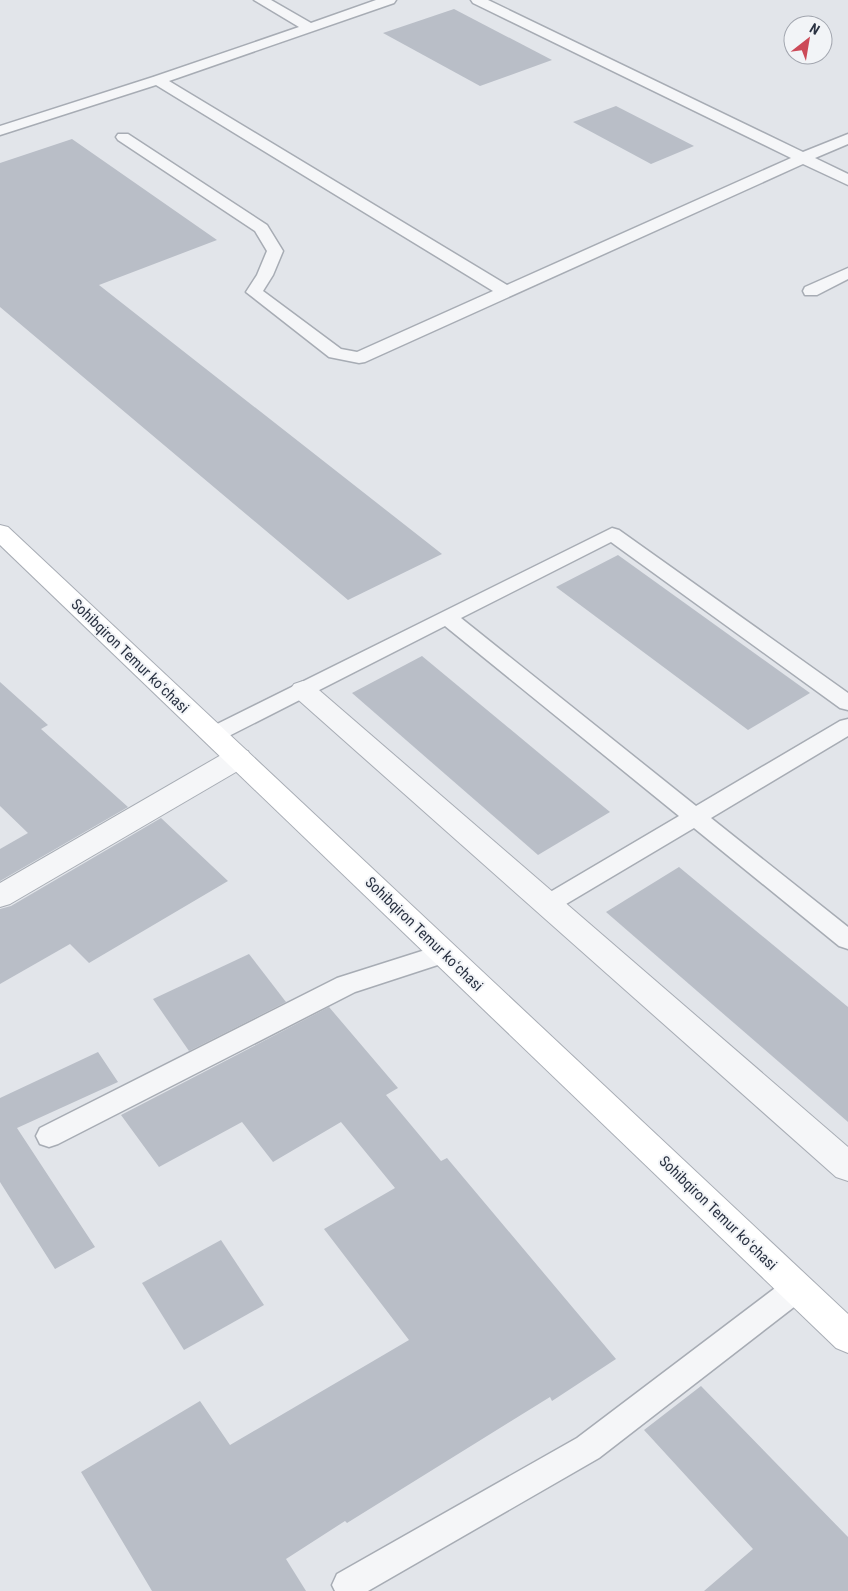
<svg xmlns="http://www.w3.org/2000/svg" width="848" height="1591" viewBox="0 0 848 1591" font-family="'Roboto Condensed',sans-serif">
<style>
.building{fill:#b9bec7}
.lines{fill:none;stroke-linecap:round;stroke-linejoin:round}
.lane-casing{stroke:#a7acb4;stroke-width:3}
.street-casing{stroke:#a7acb4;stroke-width:2}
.secondary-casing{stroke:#a7acb4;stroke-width:2}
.lane{fill:#f5f6f8;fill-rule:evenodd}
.street{fill:#f5f6f8;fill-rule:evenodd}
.secondary{fill:#fff;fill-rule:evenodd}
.labels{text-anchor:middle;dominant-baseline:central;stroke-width:4;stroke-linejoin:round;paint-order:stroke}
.street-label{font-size:15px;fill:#2a3242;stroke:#f2f4f7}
</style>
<rect width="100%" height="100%" fill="#e2e5ea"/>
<g class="building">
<polygon points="454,9 552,60 480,86 383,33"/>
<polygon points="616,106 694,146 651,164 573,122"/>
<polygon points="72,139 217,240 99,285 442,554 348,600 0,307 0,163"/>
<polygon points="618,555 810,693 748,730 556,587"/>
<polygon points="422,656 610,812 538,855 352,693"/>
<polygon points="0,682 48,725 41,729 128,807 0,881 0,849 28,833 0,806"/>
<polygon points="161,818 228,881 89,963 70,944 0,984 0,909 11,906"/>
<polygon points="679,867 848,1007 848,1122 606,912"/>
<polygon points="249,954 286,1002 189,1051 153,999"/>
<polygon points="329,1007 398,1088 386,1095 441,1161 447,1158 616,1359 552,1401 550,1397 347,1523 345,1521 286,1559 306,1591 152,1591 81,1472 200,1401 230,1445 409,1340 324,1229 395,1188 341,1122 273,1162 242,1122 159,1167 121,1115"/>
<polygon points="98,1052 118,1082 17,1128 95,1247 55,1269 0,1182 0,1098"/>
<polygon points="221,1240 264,1305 184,1350 142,1283"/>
<polygon points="701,1386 848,1537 848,1591 704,1591 753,1549 644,1430"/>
</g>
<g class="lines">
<g class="lane-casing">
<g id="lane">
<polygon points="254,0 271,0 311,23 376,0 396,0 394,3 169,81 507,285 791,158 473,3 471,0 488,0 803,152 848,134 848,144 815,158 848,174 848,185 803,164 365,362 359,363 329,357 246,292 257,275 267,251 255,231 118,140 116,137 118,134 128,134 267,225 283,251 273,275 263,291 341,349 357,352 493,291 156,85 0,135 0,126 153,77 299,27"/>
<polygon points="848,268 848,279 817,295 805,295 803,291 805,287"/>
<polygon points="612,528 619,530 848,693 848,710 840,708 611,542 461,618 696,806 840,721 848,719 848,736 711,818 848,927 848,949 839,946 694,828 556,910 548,913 540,910 536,904 540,898 679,816 445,626 221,740 213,742 205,740 202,735 205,730"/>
<polygon points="444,944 453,946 456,953 453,960 355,992 58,1144 49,1147 40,1144 36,1136 40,1128 337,978"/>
<polygon points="797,1275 807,1279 811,1288 807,1297 599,1458 368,1591 335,1591 332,1585 337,1574 577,1438 787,1279"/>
</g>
</g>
<g class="street-casing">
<g id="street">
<polygon points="303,681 312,684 848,1147 848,1181 836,1177 294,696 290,690 294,684"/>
<polygon points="238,749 248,751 251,758 248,765 10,904 0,907 0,883 228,751"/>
</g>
</g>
<g class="secondary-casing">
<polygon id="secondary" points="0,525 8,527 848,1314 848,1353 836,1348 0,545"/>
</g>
<use href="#lane" class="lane"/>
<use href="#street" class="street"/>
<use href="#secondary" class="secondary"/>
</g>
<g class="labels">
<g class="street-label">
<text transform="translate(130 656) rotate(44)">Sohibqiron Temur koʻchasi</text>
<text transform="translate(424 934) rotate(44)">Sohibqiron Temur koʻchasi</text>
<text transform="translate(718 1213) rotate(44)">Sohibqiron Temur koʻchasi</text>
</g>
</g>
<g transform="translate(808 40) rotate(31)"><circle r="24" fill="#f2f4f7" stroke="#a2a6af"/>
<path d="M0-4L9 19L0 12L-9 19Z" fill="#cc4a58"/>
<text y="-8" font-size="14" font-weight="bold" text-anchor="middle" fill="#2a3242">N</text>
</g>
</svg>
